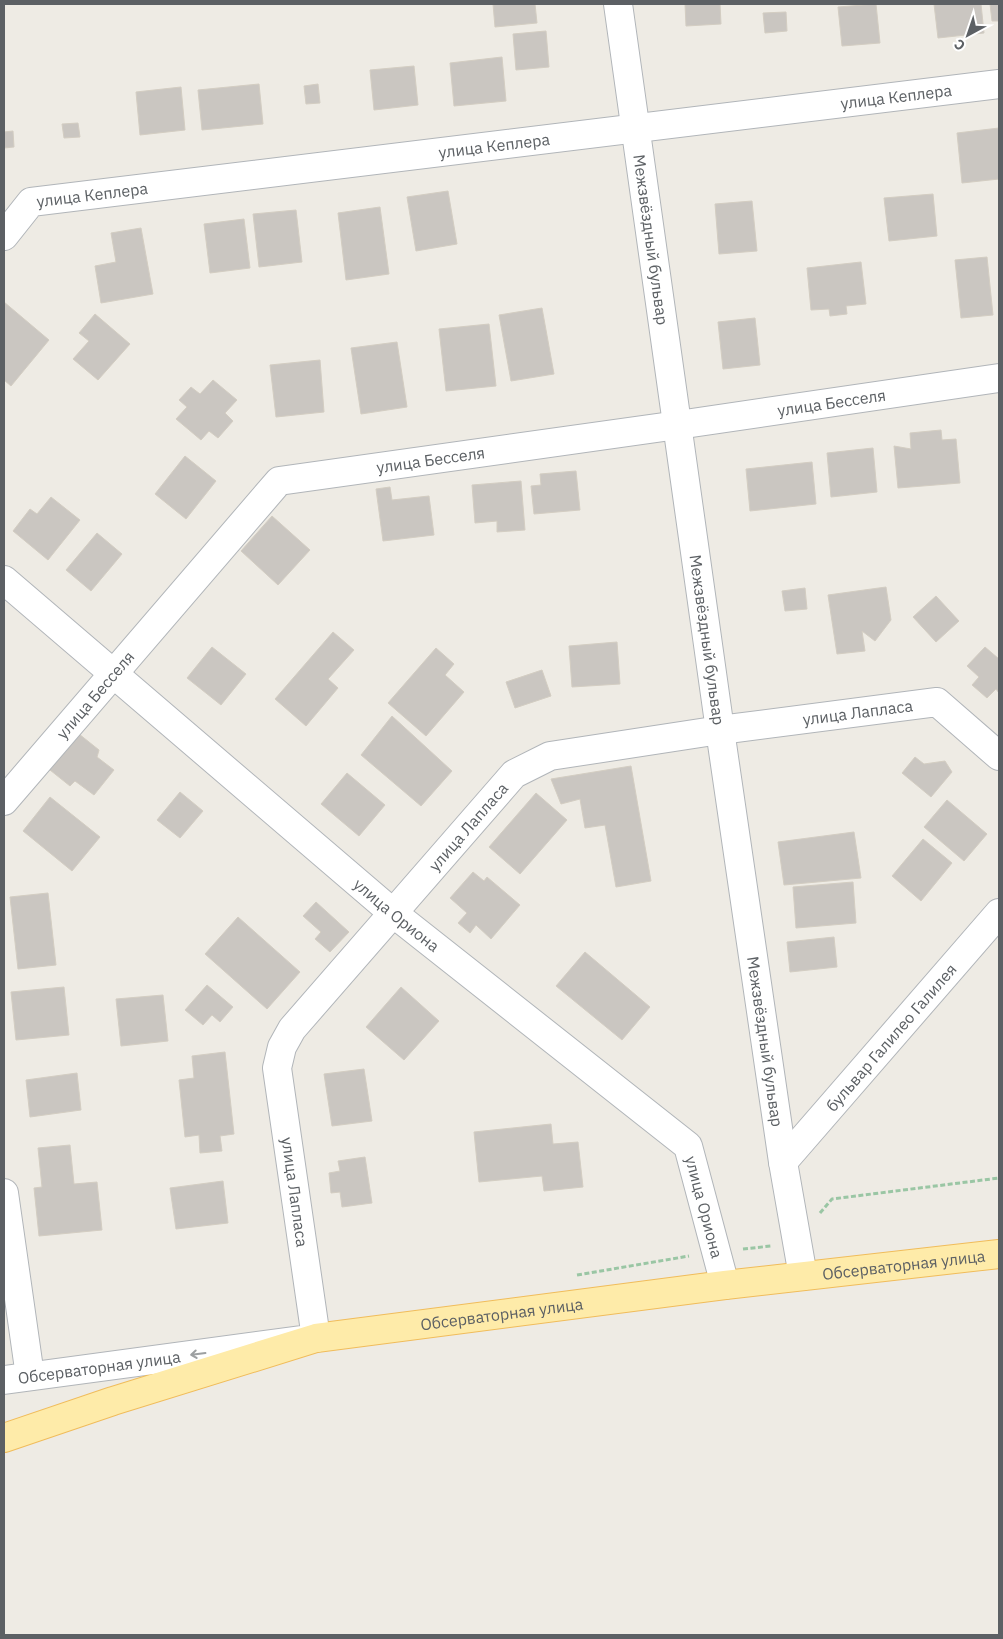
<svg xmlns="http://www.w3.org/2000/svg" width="1003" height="1639" viewBox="0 0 1003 1639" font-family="'IBM Plex Sans',sans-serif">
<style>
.building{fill:#cac6c1;stroke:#d3cdc2}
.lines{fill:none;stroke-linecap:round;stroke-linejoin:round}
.minor-casing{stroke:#b1b5b9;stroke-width:30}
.major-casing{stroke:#f0bc5b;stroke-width:30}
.path{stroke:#9ac6a4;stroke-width:3;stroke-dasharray:5 2.5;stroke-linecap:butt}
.minor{stroke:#fff;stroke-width:28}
.major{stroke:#feeba9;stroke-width:28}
.oneway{stroke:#9da0a2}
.labels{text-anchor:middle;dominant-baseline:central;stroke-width:5;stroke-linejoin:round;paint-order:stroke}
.street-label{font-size:16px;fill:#5c6064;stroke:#fff}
</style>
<rect width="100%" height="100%" fill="#eeebe4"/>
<g class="building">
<polygon points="493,4 535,4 537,23 495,27"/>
<polygon points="685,4 720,4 721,24 686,26"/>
<polygon points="876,4 880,43 842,46 838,7"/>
<polygon points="934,4 981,4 984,33 938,38"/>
<polygon points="990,4 999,4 999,21 992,21"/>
<polygon points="786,12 787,31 765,33 763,13"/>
<polygon points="546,31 549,67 516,70 513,34"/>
<polygon points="502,57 506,101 454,106 450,63"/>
<polygon points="414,66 418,105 374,110 370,70"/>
<polygon points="259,84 263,124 202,130 198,90"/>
<polygon points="318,84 320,103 306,104 304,86"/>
<polygon points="181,87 185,130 140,135 136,92"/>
<polygon points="78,123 80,137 64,138 62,124"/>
<polygon points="999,128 999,179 962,183 957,133"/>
<polygon points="13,131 14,147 4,148 4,132"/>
<polygon points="448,191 457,244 416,251 407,197"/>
<polygon points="933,194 937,236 889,241 884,198"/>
<polygon points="752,201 757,251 719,254 715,204"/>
<polygon points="380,207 389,274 346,280 338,213"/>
<polygon points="296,210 302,262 259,267 253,214"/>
<polygon points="244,219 250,268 210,273 204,224"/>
<polygon points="141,228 153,294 101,303 95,266 116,262 111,233"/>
<polygon points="987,257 993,315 961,318 955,260"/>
<polygon points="861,262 866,304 846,306 847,314 830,316 829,309 811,310 807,268"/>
<polygon points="4,302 49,340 11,386 4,380"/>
<polygon points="542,308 554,374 511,381 499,315"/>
<polygon points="95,314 130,344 98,380 73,359 89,341 79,333"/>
<polygon points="755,318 760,365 723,369 718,322"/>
<polygon points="489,324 496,386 446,391 439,329"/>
<polygon points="397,342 407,407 361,414 351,348"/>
<polygon points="320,360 324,412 276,417 270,365"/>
<polygon points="213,380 237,400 225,413 233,421 218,438 209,431 201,440 176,419 187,407 179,400 191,387 200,394"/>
<polygon points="941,430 942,440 956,439 960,483 898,488 894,446 911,449 910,433"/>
<polygon points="873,448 877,492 831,497 827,453"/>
<polygon points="185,456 216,481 186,519 155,494"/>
<polygon points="812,462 816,504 750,511 746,469"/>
<polygon points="576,471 580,510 534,514 531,486 541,485 540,474"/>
<polygon points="521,481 525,530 497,532 497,521 475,523 472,485"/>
<polygon points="390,487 392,500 429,496 434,535 383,541 376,489"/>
<polygon points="51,497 80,520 48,560 13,531 30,509 37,514"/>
<polygon points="272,516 310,550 278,585 241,551"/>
<polygon points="97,533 122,554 91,591 66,570"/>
<polygon points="886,587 891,620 875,641 862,631 865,651 837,654 828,595"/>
<polygon points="805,588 807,609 785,611 782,591"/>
<polygon points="936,596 959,621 936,642 913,617"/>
<polygon points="333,632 354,650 328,679 338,688 306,726 275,699"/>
<polygon points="617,642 620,684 572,687 569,646"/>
<polygon points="212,647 246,674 221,705 187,678"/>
<polygon points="985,647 999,659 999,693 996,689 987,698 972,685 979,677 967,666"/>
<polygon points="436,648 454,664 445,675 464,692 426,736 388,703"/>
<polygon points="542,670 551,696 515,708 506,682"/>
<polygon points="392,716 452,771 421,806 361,755"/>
<polygon points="79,734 99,750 97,757 114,770 94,795 75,781 70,786 50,770"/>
<polygon points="915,757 924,764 945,761 952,772 931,797 902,773"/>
<polygon points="631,766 651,881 616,887 605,825 585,828 580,799 561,804 551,779"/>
<polygon points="347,773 385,805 359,836 321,804"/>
<polygon points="180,792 203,811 180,838 157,820"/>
<polygon points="536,793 567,820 520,874 489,847"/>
<polygon points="50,797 100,837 72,871 23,831"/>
<polygon points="947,800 987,834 964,861 924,827"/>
<polygon points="854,832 861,878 784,885 778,842"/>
<polygon points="923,839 952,863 921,901 892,876"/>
<polygon points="473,872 484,881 487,877 520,905 491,939 476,925 470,933 458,923 467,913 450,898"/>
<polygon points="853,882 856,923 796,928 793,887"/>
<polygon points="48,893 56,965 18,969 10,897"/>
<polygon points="316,902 349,932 330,952 315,939 321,932 303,916"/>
<polygon points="238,917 300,972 267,1009 205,954"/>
<polygon points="834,937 837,967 790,972 787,942"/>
<polygon points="585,952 650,1007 622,1040 556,986"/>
<polygon points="207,985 233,1007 220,1022 212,1015 203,1025 185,1010"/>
<polygon points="64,987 69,1035 16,1040 11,992"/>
<polygon points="401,987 439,1021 404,1060 366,1027"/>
<polygon points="163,995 168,1041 121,1046 116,999"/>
<polygon points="225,1052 234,1134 220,1136 222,1151 200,1153 199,1135 185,1137 179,1080 194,1078 192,1056"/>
<polygon points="364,1069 372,1121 332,1126 324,1074"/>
<polygon points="77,1073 81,1110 30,1117 26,1080"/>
<polygon points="551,1124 553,1144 578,1142 583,1187 544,1191 542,1176 479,1182 474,1132"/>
<polygon points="70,1145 74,1184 97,1182 102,1230 39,1236 34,1188 42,1187 38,1148"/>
<polygon points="365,1157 372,1203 342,1207 340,1192 331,1193 329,1173 340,1171 338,1161"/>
<polygon points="223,1181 228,1223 176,1229 170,1188"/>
</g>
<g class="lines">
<g class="minor-casing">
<g id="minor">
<path id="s1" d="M618,4L720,730L783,1162L803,1276"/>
<path id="s2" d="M4,236L31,202L999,84"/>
<path id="s3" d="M4,580L393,913L688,1146L725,1285"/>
<path id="s4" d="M4,801L279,481L678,425L999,378"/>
<path id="s5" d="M783,1162L999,913"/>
<polyline points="4,1193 30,1376"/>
<path id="s6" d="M4,1380L316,1338L277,1068L282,1047L292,1029L514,774L550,756L720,730L937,702L999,756"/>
</g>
</g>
<g class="major-casing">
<g id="major">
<path id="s7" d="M4,1438L113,1401L316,1338L725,1285L999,1254"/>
</g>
</g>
<g class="path">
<polyline points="820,1213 832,1199 999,1178"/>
<polyline points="743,1249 771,1246"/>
<polyline points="577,1275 689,1256"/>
</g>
<use href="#minor" class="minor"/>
<use href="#major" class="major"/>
</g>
<defs><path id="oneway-shaft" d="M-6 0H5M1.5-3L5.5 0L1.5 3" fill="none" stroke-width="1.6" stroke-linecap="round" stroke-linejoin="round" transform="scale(1.25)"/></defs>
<use class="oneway" href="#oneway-shaft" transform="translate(198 1354) rotate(173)"/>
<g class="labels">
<g class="street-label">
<text stroke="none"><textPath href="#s2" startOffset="915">улица Кеплера</textPath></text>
<text stroke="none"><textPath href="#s2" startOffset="510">улица Кеплера</textPath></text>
<text stroke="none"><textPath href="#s2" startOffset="105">улица Кеплера</textPath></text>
<text stroke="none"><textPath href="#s1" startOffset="238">Межзвёздный бульвар</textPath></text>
<text stroke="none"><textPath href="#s4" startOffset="980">улица Бесселя</textPath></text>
<text stroke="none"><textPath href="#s4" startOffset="575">улица Бесселя</textPath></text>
<text stroke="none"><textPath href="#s1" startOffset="642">Межзвёздный бульвар</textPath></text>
<text stroke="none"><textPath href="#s4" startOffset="140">улица Бесселя</textPath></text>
<text stroke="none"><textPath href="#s6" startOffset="1319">улица Лапласа</textPath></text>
<text stroke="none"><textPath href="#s6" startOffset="898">улица Лапласа</textPath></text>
<text stroke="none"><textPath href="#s3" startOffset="516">улица Ориона</textPath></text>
<text stroke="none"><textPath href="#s5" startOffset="165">бульвар Галилео Галилея</textPath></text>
<text stroke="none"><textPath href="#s1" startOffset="1048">Межзвёздный бульвар</textPath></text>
<text transform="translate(295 1192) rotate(82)">улица Лапласа</text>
<text stroke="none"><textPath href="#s3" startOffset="951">улица Ориона</textPath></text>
<text stroke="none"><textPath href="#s7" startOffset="920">Обсерваторная улица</textPath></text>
<text stroke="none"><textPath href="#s7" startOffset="515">Обсерваторная улица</textPath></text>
<text stroke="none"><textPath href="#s6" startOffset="96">Обсерваторная улица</textPath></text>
</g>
</g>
<rect width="1003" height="1639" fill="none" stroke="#5c6064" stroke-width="10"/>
<g transform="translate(968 35) rotate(220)" stroke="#ffffff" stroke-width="4" paint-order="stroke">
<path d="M0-4L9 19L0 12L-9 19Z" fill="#5c6064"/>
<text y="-8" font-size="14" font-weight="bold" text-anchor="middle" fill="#5c6064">С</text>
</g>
</svg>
